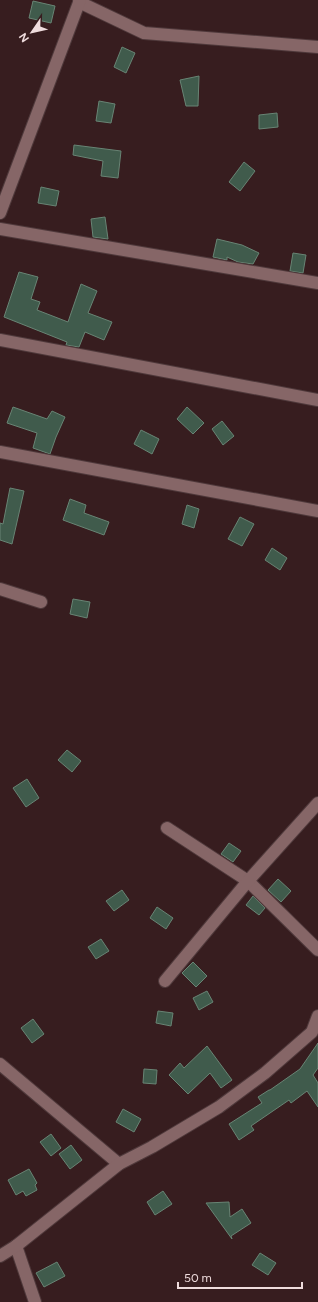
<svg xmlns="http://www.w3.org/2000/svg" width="318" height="1302" viewBox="0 0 318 1302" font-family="Figtree,sans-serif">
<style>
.building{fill:#405b4c;stroke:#688474}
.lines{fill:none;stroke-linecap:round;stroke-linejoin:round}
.street-casing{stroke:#4f393b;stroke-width:14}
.street{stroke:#866667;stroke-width:12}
</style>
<rect width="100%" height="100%" fill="#371d1f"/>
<g class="building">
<polygon points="33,1 55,6 51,23 29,18"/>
<polygon points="122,47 135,53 126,73 114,67"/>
<polygon points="199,76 198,106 186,106 180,80"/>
<polygon points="99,101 115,104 111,123 96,121"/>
<polygon points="277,113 278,127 259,129 259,115"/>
<polygon points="74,145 121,151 118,178 101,176 103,161 73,155"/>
<polygon points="244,162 255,171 240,191 229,182"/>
<polygon points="41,187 59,191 56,206 38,203"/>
<polygon points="105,217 108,239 93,237 91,219"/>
<polygon points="217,239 242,245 259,253 253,264 238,262 227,257 227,260 213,257"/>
<polygon points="293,253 306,255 303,273 290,271"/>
<polygon points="19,272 38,277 31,299 40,302 37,310 68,322 81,284 97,291 88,313 112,322 104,340 85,332 79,347 66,345 67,342 4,317"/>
<polygon points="13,407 47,419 52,411 65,417 56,437 50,454 33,448 37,433 7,423"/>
<polygon points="187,407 204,423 193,434 177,419"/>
<polygon points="222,421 234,436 223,445 212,429"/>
<polygon points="141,430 159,439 152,454 134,444"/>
<polygon points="10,488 24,491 12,544 0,540 0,523 3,524"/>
<polygon points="70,499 86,505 84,513 109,522 104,535 63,520"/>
<polygon points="187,505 199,509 194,528 182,524"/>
<polygon points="240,517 254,524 242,546 228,539"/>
<polygon points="272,548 287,558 280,570 265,560"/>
<polygon points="73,599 90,602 87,618 70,614"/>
<polygon points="67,750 81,761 72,772 58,760"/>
<polygon points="27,779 39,798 26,807 13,788"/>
<polygon points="229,843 241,851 233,862 221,854"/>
<polygon points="278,879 291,891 281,902 268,890"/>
<polygon points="122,890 129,900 114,911 106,901"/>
<polygon points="253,896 265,908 259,915 246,905"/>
<polygon points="157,907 173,918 166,929 150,918"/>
<polygon points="101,939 109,951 96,959 88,947"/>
<polygon points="193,962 207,976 196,987 182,973"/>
<polygon points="207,991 213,1002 199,1010 193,998"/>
<polygon points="158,1011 173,1013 171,1026 156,1023"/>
<polygon points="33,1019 44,1034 32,1043 21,1028"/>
<polygon points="318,1043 318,1068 313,1075 318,1083 318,1107 307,1091 291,1103 289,1100 251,1126 254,1130 239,1140 229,1124 262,1103 258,1097 269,1090 270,1090 300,1069"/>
<polygon points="207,1046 232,1080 221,1088 210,1073 188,1094 169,1075 180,1063 184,1068"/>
<polygon points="144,1069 157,1070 156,1084 143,1083"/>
<polygon points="123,1109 141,1119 134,1132 116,1122"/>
<polygon points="51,1134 61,1148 51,1156 40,1142"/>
<polygon points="71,1145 82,1160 70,1169 59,1154"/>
<polygon points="29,1169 37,1183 35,1185 37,1190 26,1196 23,1191 16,1195 8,1180"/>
<polygon points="163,1191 172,1204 155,1215 147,1202"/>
<polygon points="229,1202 230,1217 242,1209 251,1223 231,1236 232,1239 206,1203"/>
<polygon points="260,1253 276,1263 268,1275 252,1265"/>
<polygon points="57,1262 65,1276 44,1287 36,1273"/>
</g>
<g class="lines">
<g class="street-casing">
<g id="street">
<polyline points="79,2 144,33 318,47"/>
<polyline points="0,213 80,0"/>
<polyline points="0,229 318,283"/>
<polyline points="0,340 318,400"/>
<polyline points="0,452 318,511"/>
<polyline points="0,589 41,602"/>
<polyline points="167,828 248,881 318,950"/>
<polyline points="165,981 248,881 318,803"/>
<polyline points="0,1064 119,1164"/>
<polyline points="16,1246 35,1302"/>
<polyline points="0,1256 16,1246 119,1164 152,1147 219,1107 265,1073 312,1032 318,1016"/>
</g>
</g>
<use href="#street" class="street"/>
</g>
<g transform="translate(32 32) rotate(236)" stroke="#371d1f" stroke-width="3" paint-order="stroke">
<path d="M0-3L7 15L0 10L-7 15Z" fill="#efdcdd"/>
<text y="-6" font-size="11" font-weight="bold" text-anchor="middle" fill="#efdcdd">N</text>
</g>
<path d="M178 1282v6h124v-6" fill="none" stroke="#efdcdd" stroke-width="2"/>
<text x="184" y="1282" font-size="12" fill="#efdcdd" stroke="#371d1f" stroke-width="3" paint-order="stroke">50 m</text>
</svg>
